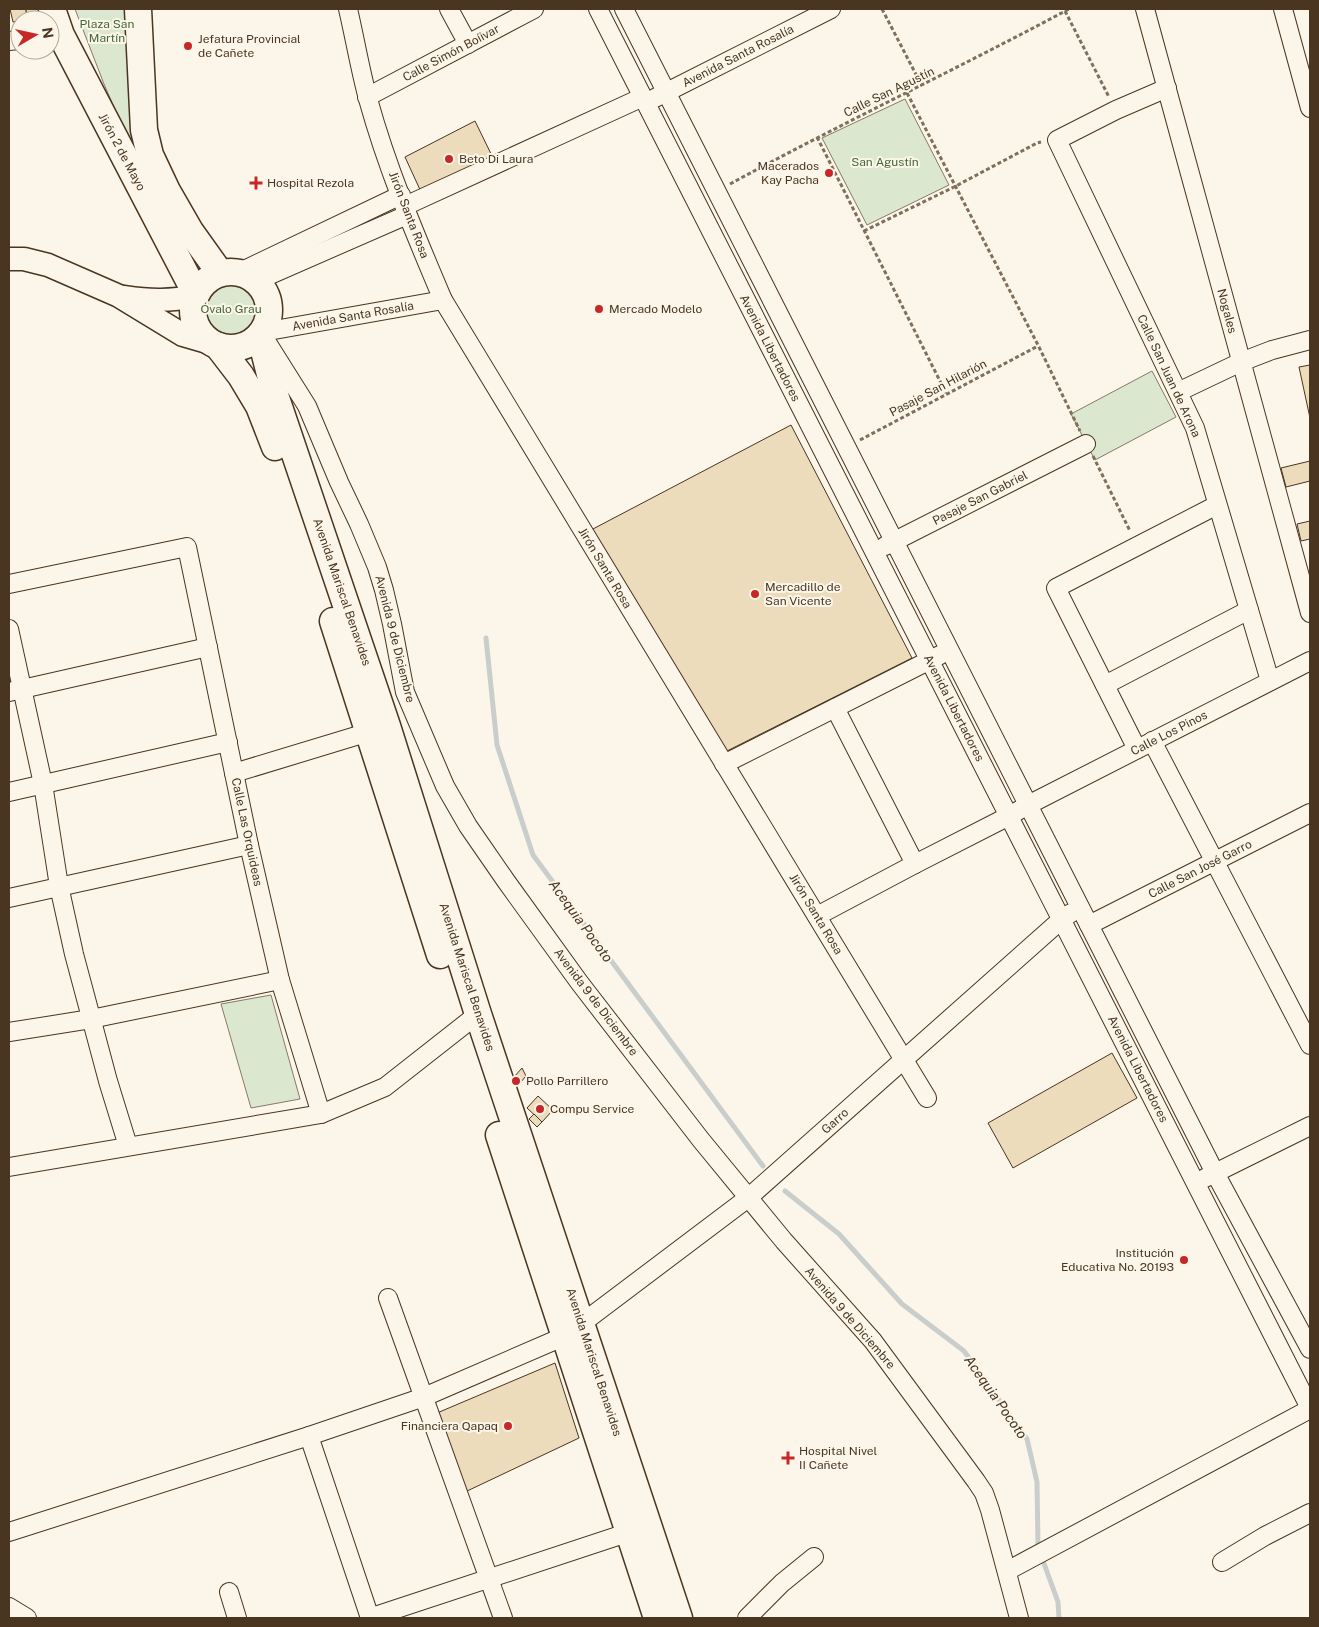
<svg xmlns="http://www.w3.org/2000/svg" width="1319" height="1627" viewBox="0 0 1319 1627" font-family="'Public Sans',sans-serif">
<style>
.green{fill:#dce7d0;stroke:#887966}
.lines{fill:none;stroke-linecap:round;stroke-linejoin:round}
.stream{stroke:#c9cecd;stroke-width:5}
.building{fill:#ecdcbc;stroke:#4a3520}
.minor-casing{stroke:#4a3520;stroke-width:20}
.major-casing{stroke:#4a3520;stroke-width:25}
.highway-casing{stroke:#4a3520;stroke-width:29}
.path{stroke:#7f6f5c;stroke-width:3;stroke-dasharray:4 2.5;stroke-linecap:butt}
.minor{stroke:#fbf6e9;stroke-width:18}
.major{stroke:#fbf6e9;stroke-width:22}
.highway{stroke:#fbf6e9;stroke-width:26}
.poi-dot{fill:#c62828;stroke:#fbf6e9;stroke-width:2}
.labels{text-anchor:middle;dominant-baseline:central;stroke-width:4;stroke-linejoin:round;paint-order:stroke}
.park-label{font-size:12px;fill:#436837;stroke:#fbf6e9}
.poi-label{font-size:12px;fill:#4a3520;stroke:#fbf6e9;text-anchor:start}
.street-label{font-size:12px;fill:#4a3520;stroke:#fbf6e9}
.water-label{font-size:14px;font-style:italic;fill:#4a3520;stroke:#fbf6e9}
</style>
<rect width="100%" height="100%" fill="#fbf6e9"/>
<g class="green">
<polygon points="75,9 127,9 142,147 133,151 104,84"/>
<polygon points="905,99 949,185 867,225 822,138"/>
<circle cx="231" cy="309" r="33"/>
<polygon points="1152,371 1176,417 1095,460 1071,414"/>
<polygon points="271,995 300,1099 251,1108 221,1004"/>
</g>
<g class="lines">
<g class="stream">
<polyline points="486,638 497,745 533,855 763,1166"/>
<polyline points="785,1191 839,1234 902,1304 964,1351 1027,1439 1037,1482 1038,1547 1058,1602 1059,1618"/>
</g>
</g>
<g class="building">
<polygon points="10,9 26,9 27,20 13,22"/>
<polygon points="26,9 45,9 41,18 27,20"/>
<polygon points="475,121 494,160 422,194 405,157"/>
<polygon points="1310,365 1310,418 1299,367"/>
<polygon points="791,425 912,658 727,751 591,530"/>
<polygon points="1310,461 1310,481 1286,487 1281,468"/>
<polygon points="1310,521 1310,539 1301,541 1297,524"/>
<polygon points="1112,1053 1137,1098 1013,1168 988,1123"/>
<polygon points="522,1068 526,1076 509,1096 506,1086"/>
<polygon points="538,1096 553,1110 542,1122 527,1108"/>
<polygon points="534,1114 542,1122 537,1127 529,1119"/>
<polygon points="555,1363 579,1438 465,1492 437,1413"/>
</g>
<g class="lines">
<g class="minor-casing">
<g id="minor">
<path d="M348,9C355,39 360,69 368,99C387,168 415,234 443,300L927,1098"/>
<polyline points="449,9 468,44"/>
<polyline points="598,9 1310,1408"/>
<polyline points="624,9 1215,1173 1310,1349"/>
<polyline points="1145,9 1310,613"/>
<polyline points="1283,9 1310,108"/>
<polyline points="9,41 20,40"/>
<polyline points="1167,88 1116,110 1057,140 1195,428 1270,681"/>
<polyline points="367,97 534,9"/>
<polyline points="655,98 831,9"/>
<polyline points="405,206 643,97"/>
<polyline points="240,272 401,195"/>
<polyline points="256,281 407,215"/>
<polyline points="263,332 443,300"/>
<polyline points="268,344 307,406 339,482 359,524 377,567 384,590 392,624 405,692 445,786 468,826 506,881 579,982 701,1140 784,1241 873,1341 976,1481 984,1493 990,1510 1019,1618"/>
<polyline points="1178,392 1241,362 1272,350 1310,340"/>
<polyline points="885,546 1086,444"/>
<polyline points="9,584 187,547 249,845 280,980 321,1114"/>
<polyline points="9,629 43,784 59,886 74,954 108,1081 128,1146"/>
<polyline points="1105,685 1249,610"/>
<polyline points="9,692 208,647"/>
<polyline points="835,708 915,864"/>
<polyline points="1152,741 1310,1045"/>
<polyline points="1137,749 1056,588 1217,505"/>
<polyline points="724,764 940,655"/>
<polyline points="234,773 379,729"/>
<polyline points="9,792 228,742"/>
<polyline points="9,898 249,845"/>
<polyline points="817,916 915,864 1009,816 1028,805 1310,661"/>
<polyline points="1089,925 1310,813"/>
<polyline points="9,1032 91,1019 280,980"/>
<polyline points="9,1167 321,1114 385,1087 478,1014"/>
<polyline points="1205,1178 1310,1126"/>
<polyline points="388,1298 503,1618"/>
<polyline points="309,1436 370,1618"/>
<polyline points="9,1532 309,1436 424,1397 565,1336 748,1198 1062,919 1071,913"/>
<polyline points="1222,1562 1265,1536 1310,1513"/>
<polyline points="1007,1571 1310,1409"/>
<polyline points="229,1592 237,1618"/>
<polyline points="9,1607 27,1618"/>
<polyline points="369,1618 639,1529"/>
<polyline points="747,1618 782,1583 814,1557"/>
</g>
</g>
<g class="major-casing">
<g id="major">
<polyline points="9,259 24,259 48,265 119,296 183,335 214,344"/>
<path d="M125,297C151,301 170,301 196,296"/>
</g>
</g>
<g class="highway-casing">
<g id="highway">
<polyline points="52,9 61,35 196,294"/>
<polyline points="138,9 144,130 150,155 167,191 190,231 220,273"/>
<circle cx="231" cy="310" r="38"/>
<polyline points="260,335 276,398 387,726 478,1014 679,1618"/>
<polyline points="218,346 241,376 259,406 275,447"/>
<polyline points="333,621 440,955"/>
<polyline points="499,1135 657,1618"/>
</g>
</g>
<g class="path">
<polyline points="882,9 922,86"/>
<polyline points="1065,11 1109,97"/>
<polyline points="907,93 1038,345 1080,431"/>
<polyline points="817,137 946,393"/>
<path d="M730,184C842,123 957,69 1069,9"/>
<polyline points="864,231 954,187 1037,143 1041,142"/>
<polyline points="860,440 1038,346"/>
<polyline points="1093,456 1130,531"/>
</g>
<use href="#minor" class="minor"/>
<use href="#major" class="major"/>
<use href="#highway" class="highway"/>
</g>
<g class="poi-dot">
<circle cx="188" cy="46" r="5"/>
<circle cx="449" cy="159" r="5"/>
<circle cx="829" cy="173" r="5"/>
<path d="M253.5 175.5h5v5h5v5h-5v5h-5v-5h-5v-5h5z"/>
<circle cx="599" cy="309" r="5"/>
<circle cx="755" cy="594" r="5"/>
<circle cx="516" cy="1081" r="5"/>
<circle cx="540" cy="1109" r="5"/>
<circle cx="1184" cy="1260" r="5"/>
<circle cx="508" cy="1426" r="5"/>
<path d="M785.5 1450.5h5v5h5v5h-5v5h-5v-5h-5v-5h5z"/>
</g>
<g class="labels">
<g class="park-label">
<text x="107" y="24">Plaza San<tspan x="107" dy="14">Martín</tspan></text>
<text x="885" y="162">San Agustín</text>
<text x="231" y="309">Óvalo Grau</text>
</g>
<g class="poi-label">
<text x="198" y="39">Jefatura Provincial<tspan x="198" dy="14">de Cañete</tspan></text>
<text x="459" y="159">Beto Di Laura</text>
<text x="819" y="166" text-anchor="end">Macerados<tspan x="819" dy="14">Kay Pacha</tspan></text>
<text x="267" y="183">Hospital Rezola</text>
<text x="609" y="309">Mercado Modelo</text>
<text x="765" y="587">Mercadillo de<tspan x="765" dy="14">San Vicente</tspan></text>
<text x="526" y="1081">Pollo Parrillero</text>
<text x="550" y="1109">Compu Service</text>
<text x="1174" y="1253" text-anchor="end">Institución<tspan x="1174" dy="14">Educativa No. 20193</tspan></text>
<text x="498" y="1426" text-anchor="end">Financiera Qapaq</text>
<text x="799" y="1451">Hospital Nivel<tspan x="799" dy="14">II Cañete</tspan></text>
</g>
<g class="street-label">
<text transform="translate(451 53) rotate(-28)">Calle Simón Boíivar</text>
<text transform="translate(738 56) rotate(-27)">Avenida Santa Rosalía</text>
<text transform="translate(889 92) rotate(-26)">Calle San Agustín</text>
<text transform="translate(122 152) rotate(62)">Jirón 2 de Mayo</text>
<text transform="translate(409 215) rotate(69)">Jirón Santa Rosa</text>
<text transform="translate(1227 311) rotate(75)">Nogales</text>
<text transform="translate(353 316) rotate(-10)">Avenida Santa Rosalía</text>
<text transform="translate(770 348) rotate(63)">Avenida Libertadores</text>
<text transform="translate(1169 376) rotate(65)">Calle San Juan de Arona</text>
<text transform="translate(938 388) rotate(-28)">Pasaje San Hilarión</text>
<text transform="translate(980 498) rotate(-27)">Pasaje San Gabriel</text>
<text transform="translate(605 568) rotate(59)">Jirón Santa Rosa</text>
<text transform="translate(342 592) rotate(71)">Avenida Mariscal Benavides</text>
<text transform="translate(395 639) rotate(76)">Avenida 9 de Diciembre</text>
<text transform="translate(954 708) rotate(63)">Avenida Libertadores</text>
<text transform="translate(1169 733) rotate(-27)">Calle Los Pinos</text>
<text transform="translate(247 832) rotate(78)">Calle Las Orquideas</text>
<text transform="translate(1200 869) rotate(-27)">Calle San José Garro</text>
<text transform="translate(816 914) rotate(59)">Jirón Santa Rosa</text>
<text transform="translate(467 977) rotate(72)">Avenida Mariscal Benavides</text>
<text transform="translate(596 1002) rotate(53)">Avenida 9 de Diciembre</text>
<text transform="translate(1138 1069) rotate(63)">Avenida Libertadores</text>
<text transform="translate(835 1121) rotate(-42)">Garro</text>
<text transform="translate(850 1318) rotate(49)">Avenida 9 de Diciembre</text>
<text transform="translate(594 1362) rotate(72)">Avenida Mariscal Benavides</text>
</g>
<g class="water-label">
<text transform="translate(581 921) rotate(54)">Acequia Pocoto</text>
<text transform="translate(996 1397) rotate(55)">Acequia Pocoto</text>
</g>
</g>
<rect width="1319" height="1627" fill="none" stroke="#4a3520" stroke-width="20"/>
<g transform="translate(35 35) rotate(81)"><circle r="24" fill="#fbf6e9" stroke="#b4a999"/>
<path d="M0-4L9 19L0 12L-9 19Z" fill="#c62828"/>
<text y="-8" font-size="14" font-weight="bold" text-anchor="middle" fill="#4a3520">N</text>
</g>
</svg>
